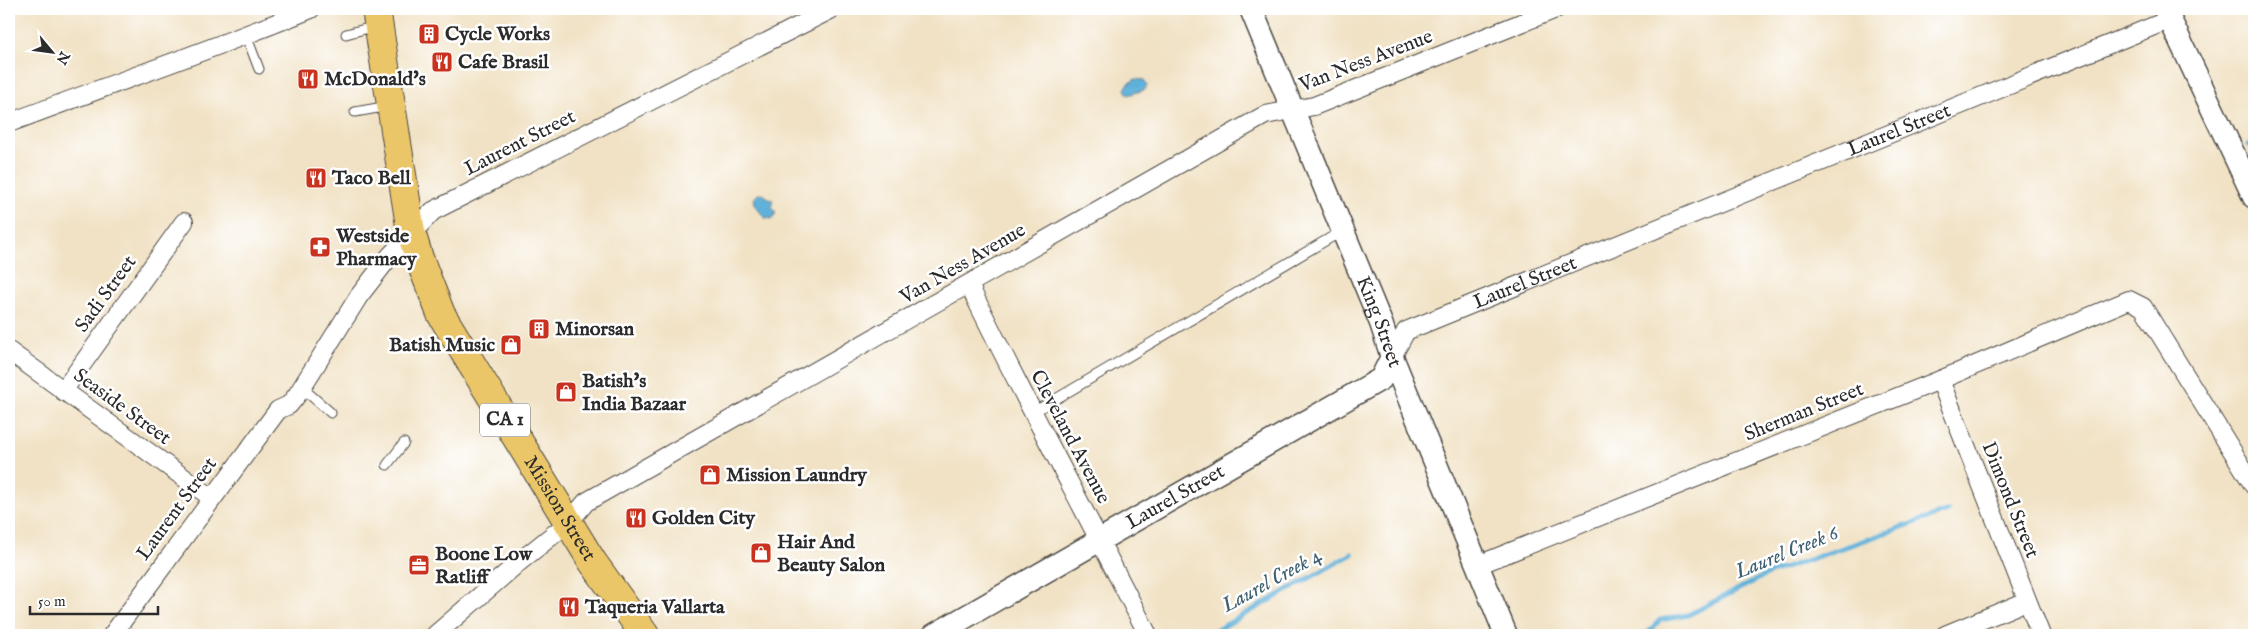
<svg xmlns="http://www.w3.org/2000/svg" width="2263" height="644" viewBox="0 0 2263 644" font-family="'IM FELL English',serif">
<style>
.water{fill:#5fb1da;stroke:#456e82}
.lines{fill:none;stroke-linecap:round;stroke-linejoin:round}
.stream{stroke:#5fb1da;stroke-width:5}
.service-casing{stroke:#494642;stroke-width:11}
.minor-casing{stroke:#494642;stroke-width:20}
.tertiary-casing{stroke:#494642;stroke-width:25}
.trunk-casing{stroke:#494642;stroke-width:30}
.service{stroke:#fff;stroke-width:9}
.minor{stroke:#fff;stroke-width:18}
.tertiary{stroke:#fff;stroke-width:22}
.trunk{stroke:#ebc669;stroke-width:28}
.labels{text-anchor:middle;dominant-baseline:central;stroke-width:5;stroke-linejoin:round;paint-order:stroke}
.shield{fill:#fff;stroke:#6b6b6b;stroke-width:1}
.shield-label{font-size:19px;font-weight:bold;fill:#2b2b2b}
.poi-label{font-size:20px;font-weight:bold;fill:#2b2b2b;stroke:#fff;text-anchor:start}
.street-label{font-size:20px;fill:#2b2b2b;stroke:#fff}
.water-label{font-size:21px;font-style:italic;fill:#406171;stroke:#fff}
</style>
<rect width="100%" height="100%" fill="#fff"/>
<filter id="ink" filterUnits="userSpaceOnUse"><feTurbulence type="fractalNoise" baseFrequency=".02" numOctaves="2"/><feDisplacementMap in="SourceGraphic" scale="10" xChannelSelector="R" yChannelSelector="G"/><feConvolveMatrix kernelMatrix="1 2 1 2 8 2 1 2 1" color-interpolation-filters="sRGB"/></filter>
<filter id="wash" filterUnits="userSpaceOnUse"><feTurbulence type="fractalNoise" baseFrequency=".0096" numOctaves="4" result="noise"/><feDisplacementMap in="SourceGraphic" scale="20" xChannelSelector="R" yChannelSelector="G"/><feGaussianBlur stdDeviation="1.12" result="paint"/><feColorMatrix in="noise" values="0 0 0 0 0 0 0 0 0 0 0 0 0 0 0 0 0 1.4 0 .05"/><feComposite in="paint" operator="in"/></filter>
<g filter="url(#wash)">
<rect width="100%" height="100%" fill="#f1e2c5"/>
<g class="water">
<polygon points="1135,79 1144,80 1147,86 1144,90 1128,95 1125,89 1128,84"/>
<polygon points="758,194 764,194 768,199 773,200 772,206 776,213 772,219 765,218 756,207 754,199"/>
</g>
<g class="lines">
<g class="stream">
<polyline points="2248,145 2254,142"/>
<polyline points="1208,635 1352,554"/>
<polyline points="1646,635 1660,620 1688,615 1768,574 1948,511"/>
</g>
</g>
</g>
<g filter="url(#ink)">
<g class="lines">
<g class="service-casing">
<g id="service">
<polyline points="346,34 376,26"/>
<polyline points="246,35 259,69"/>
<polyline points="355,112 389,106"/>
<polyline points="307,392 331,413"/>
<polyline points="1032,413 1342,231"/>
<polyline points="387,465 404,443"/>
</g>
</g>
<g class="minor-casing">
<g id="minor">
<path d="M9,123C109,85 211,50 311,9"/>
<path d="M969,285C1026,403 1089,518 1148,635"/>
<polyline points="9,351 212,498"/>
<path id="s1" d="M1392,357L1406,331L2171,19"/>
<polyline points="1940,380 2041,635"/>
<polyline points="63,391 184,222"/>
<polyline points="1478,565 1940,380 2129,300 2143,307 2254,486"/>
<polyline points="112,635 278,410 289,405 297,395 359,296 390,256 433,211 832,9"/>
<polyline points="435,635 518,563 569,522 586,502 1265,115 1314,106 1556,9"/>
<polyline points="1945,635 2027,601"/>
</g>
</g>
<g class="tertiary-casing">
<g id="tertiary">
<path id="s2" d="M1251,9L1381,323L1392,357L1506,635"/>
<polyline points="2165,9 2254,197"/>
<path id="s3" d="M934,635L1381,379L1392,357"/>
</g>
</g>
<g class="trunk-casing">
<g id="trunk">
<path id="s4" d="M376,9L411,232L419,258L441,314L592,561L645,635"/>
</g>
</g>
<use href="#service" class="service"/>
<use href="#minor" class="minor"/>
<use href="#tertiary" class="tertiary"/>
<use href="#trunk" class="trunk"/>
</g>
</g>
<defs>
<g id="building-square" transform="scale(1.125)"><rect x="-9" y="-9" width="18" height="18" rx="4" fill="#c8321e" stroke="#fff"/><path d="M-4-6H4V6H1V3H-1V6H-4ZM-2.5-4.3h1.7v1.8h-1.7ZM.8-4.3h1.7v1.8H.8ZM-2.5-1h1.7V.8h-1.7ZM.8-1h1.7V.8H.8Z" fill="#fff"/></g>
<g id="restaurant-square" transform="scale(1.125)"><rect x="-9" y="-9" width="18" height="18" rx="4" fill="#c8321e" stroke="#fff"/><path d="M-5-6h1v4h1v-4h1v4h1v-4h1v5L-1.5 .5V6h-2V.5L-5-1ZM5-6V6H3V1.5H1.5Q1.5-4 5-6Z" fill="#fff"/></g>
<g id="pharmacy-square" transform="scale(1.125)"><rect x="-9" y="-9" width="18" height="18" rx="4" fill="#c8321e" stroke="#fff"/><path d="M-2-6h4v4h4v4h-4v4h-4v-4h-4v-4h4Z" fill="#fff"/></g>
<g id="shop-square" transform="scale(1.125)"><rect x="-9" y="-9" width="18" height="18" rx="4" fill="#c8321e" stroke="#fff"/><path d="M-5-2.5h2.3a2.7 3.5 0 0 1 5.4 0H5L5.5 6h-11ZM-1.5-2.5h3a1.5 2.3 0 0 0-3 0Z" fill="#fff"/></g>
<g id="office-square" transform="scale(1.125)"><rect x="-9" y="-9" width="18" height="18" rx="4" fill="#c8321e" stroke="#fff"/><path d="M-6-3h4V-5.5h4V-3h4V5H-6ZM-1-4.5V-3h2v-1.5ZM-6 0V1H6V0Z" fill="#fff"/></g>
</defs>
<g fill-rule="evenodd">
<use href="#building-square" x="429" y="34"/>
<use href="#restaurant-square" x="442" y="62"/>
<use href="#restaurant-square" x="308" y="79"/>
<use href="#restaurant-square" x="316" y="178"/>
<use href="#pharmacy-square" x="320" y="247"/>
<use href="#building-square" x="539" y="329"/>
<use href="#shop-square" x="511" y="345"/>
<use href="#shop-square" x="566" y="392"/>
<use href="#shop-square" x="710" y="475"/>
<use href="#restaurant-square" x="636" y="518"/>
<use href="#shop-square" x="761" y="553"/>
<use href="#office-square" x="419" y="565"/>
<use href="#restaurant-square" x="569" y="607"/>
</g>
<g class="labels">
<rect class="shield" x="480" y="403.5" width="50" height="33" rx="4"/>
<g class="shield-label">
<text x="505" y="420">CA 1</text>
</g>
<g class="poi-label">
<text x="445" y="34">Cycle Works</text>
<text x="458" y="62">Cafe Brasil</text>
<text x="324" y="79">McDonald's</text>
<text x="332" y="178">Taco Bell</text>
<text x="336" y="236">Westside<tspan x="336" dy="23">Pharmacy</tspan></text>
<text x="555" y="329">Minorsan</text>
<text x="495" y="345" text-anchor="end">Batish Music</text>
<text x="582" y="381">Batish's<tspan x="582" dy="23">India Bazaar</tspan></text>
<text x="726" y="475">Mission Laundry</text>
<text x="652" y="518">Golden City</text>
<text x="777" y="542">Hair And<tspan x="777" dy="23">Beauty Salon</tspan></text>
<text x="435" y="554">Boone Low<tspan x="435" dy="23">Ratliff</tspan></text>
<text x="585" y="607">Taqueria Vallarta</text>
</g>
<g class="street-label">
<text transform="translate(1366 61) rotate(-21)">Van Ness Avenue</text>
<text stroke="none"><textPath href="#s1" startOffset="562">Laurel Street</textPath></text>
<text transform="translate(520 143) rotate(-27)">Laurent Street</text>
<text transform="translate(963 264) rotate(-30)">Van Ness Avenue</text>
<text stroke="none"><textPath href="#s1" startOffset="158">Laurel Street</textPath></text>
<text transform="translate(106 294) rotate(-54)">Sadi Street</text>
<text stroke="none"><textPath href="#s2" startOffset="338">King Street</textPath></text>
<text transform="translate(122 407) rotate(36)">Seaside Street</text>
<text transform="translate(1804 412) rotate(-22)">Sherman Street</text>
<text transform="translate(1070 437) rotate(62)">Cleveland Avenue</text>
<text stroke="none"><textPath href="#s3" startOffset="278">Laurel Street</textPath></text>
<text transform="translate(2010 500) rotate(68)">Dimond Street</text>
<text transform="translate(177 509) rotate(-54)">Laurent Street</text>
<text stroke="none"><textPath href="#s4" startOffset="541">Mission Street</textPath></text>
</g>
<g class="water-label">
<text transform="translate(1787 553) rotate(-22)">Laurel Creek 6</text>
<text transform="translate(1272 581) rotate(-29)">Laurel Creek 4</text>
</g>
</g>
<rect width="2263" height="644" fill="none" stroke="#fff" stroke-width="30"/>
<g transform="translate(52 52) rotate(119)" stroke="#ffffff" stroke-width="4" paint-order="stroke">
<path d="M0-4L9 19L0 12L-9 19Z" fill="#2b2b2b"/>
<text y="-8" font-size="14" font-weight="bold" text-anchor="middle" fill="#2b2b2b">N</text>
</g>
<path d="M30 606v8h128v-8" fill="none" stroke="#2b2b2b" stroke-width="2.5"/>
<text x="38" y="606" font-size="15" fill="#2b2b2b" stroke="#ffffff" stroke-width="4" paint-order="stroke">50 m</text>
</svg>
